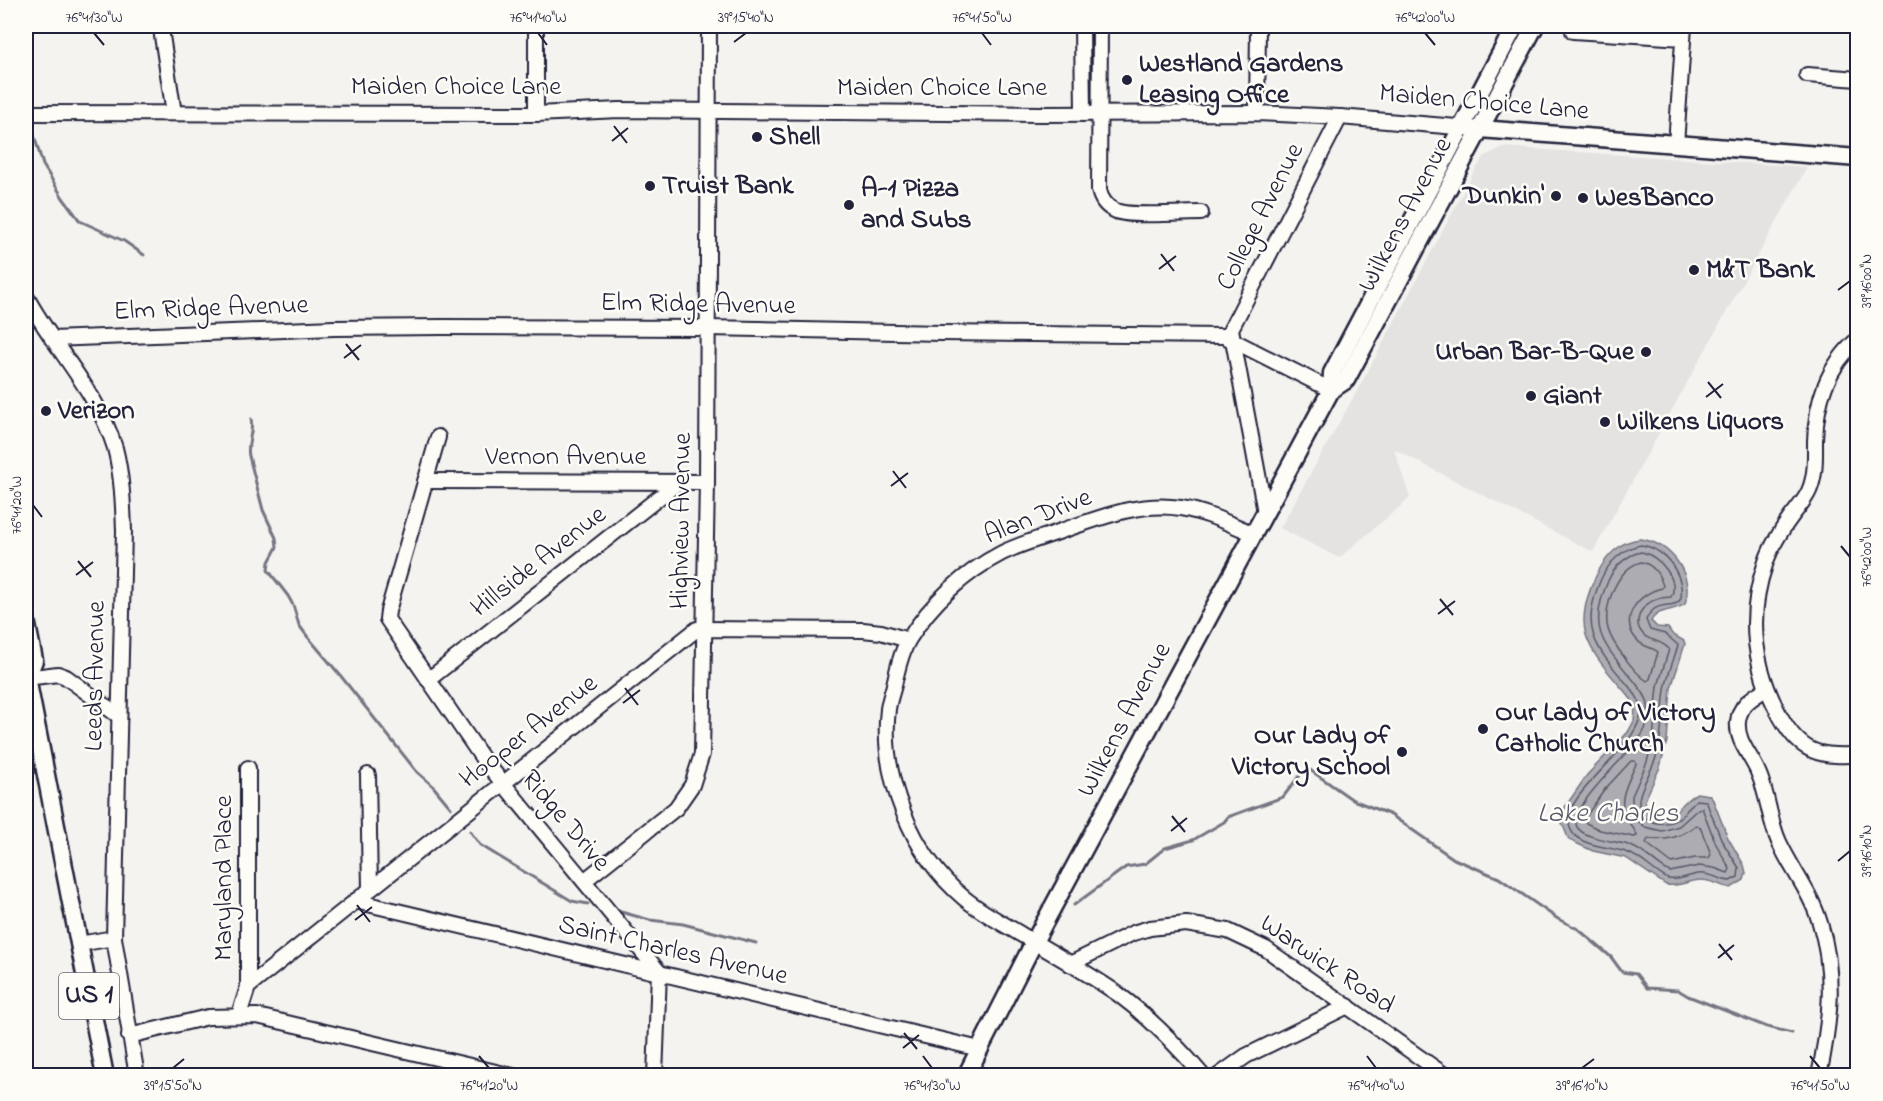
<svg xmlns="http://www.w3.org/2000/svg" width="1883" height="1101" viewBox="0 0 1883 1101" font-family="'Indie Flower',sans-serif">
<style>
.built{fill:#e4e3e2}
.water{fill:#acacb2;stroke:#757582;stroke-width:1.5}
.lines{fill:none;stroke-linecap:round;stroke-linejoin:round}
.shore{stroke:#59596b;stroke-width:1.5}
.stream{stroke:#757582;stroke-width:3}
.minor-casing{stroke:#22223b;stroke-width:18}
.major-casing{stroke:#22223b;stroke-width:21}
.minor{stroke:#fdfcf7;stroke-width:14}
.major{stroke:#fdfcf7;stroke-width:16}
.ticks{fill:none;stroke:#22223b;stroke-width:2}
.poi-dot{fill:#22223b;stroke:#fdfcf7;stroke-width:2}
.labels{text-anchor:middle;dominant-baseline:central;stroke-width:5;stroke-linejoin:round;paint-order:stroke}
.shield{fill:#fdfcf7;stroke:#646373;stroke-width:1.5}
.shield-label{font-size:26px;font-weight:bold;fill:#22223b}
.poi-label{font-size:27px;font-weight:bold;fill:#22223b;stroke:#fdfcf7;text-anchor:start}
.street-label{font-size:27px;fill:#22223b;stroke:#fdfcf7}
.water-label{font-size:28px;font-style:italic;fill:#59596b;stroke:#fdfcf7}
.neatline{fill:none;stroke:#22223b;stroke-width:2}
.ticks-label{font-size:15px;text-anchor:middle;fill:#22223b}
</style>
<rect width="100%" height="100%" fill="#f4f3ef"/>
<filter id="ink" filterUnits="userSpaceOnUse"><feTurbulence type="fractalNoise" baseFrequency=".0167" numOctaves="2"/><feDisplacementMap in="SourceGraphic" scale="12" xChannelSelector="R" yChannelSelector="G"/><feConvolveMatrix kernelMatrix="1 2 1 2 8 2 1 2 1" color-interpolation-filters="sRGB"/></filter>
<g filter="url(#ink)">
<polygon class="built" points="1503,147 1807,167 1593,552 1394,449 1410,498 1339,558 1280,528 1361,384 1475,170 1485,156"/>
<path class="water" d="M1640,539C1671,543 1694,574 1685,604C1674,612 1658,608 1651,621L1657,627L1668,628L1672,634L1684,641L1685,644L1671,688L1667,741L1660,767L1645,800L1646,807L1653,817C1678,820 1679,802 1697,793L1709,795L1713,800L1728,838L1744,865L1746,873L1744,880L1731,888C1720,886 1712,880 1701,880C1689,880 1679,887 1666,885L1626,858L1593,851L1569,840L1562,823V815L1565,807L1587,775L1628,732L1634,721L1635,707L1631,699C1615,679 1594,660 1586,635C1578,609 1597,562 1619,547C1625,542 1633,540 1640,539Z"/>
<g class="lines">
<g class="shore">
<path d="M1641,545C1661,548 1674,563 1680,581C1681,586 1683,595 1680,600C1674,610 1655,598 1646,620L1650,630L1665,634L1678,645C1674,660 1667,675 1665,690C1662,711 1663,733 1657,754C1654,768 1639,788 1639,801C1638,821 1660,828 1676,820C1684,815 1689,807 1696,800L1706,801L1722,841L1739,868L1738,877L1730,881C1719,880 1710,872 1697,874C1687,876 1678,881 1668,879C1653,872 1642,857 1626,852C1609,846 1577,847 1570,828C1557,793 1645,747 1641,707C1640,698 1632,691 1627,684C1594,646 1580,629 1601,579C1609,562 1623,548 1641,545Z"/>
<path d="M1641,552C1659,555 1680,580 1671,597C1667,598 1662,597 1657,599C1642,603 1630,623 1645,636C1653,642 1661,640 1669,649L1658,686L1653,739L1647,762L1632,796V809L1638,821L1645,827L1662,831L1679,826L1698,809L1702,808L1716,844L1730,869L1728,873L1714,868L1699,866L1670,872C1655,865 1645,850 1628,845C1616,841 1584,839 1577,827C1567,808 1627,756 1638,740C1646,731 1650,718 1648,706C1648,697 1640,689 1635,682C1605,646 1586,631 1608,581C1614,567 1626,555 1641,552Z"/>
<path d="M1641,562C1653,564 1660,575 1663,586L1662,588C1638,593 1617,620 1638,641C1643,647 1652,647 1658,652L1650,679L1647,681C1635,673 1612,644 1608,629C1602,606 1618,568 1641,562Z"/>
<path d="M1631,761H1635L1636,764C1628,783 1616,800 1627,820C1631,826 1636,830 1637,836L1634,837L1600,830L1586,823L1585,818L1605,789Z"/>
<path d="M1696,825L1700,827L1711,854L1709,858H1695L1672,863L1646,843L1648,839C1668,841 1681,837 1696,825Z"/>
</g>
<g class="stream">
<polyline points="28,116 43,165 63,198 80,221 124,241 144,255"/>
<path d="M251,419C254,433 246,443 249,456L263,510L276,538L277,547L269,562L268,570L288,596L293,605L299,625L307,636L340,675L417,772L432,785L451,808"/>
<polyline points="470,831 480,845 572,901 588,904"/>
<polyline points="1074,905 1126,867 1145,864 1165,848 1193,840 1224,822 1228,817 1283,797 1300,775 1310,770 1353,800 1391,815 1454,859 1499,878 1558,919 1578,929 1611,957 1622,972 1636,974 1647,988 1678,990 1688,996 1767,1027 1792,1033"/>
<polyline points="621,912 650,920 683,924 756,943"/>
<polyline points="1856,1045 1858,1045"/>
</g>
<g class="minor-casing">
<g id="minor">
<polyline points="162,26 162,36 174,113"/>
<polyline points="536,26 536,114"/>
<polyline points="1082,26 1083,114"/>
<path d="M1100,26L1099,190C1101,200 1106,207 1116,211C1129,217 1184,213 1201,213"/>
<polyline points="1573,31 1683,38"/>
<polyline points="1807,75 1858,79"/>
<polyline points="26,113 536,114 619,110 1043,114 1257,113 1340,117 1480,129"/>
<polyline points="1257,113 1258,26"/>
<polyline points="1676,145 1684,26"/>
<path d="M26,296C53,347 98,392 115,448C122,475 123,503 124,531L114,938L137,1076"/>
<polyline points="52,339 334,328 441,327 707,328 942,333 1224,336 1331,390"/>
<path d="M1858,339C1827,367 1816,401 1815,441C1815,458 1816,475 1809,491C1805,500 1797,509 1791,517C1780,532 1770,548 1765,565C1748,615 1753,663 1777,710C1784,724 1794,740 1808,748C1823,757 1841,755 1858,755"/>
<polyline points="438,437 388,611 387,619 483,759 659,972 655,1076"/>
<polyline points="425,481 707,482"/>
<polyline points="1265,512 1231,329 1340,117"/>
<polyline points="26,678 58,674 66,677 119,716"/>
<polyline points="428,680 680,481"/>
<path d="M1766,689C1753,697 1739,705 1738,722C1736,741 1751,755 1758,772C1768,794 1769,820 1779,842C1792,870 1811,893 1820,923C1836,976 1830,1022 1819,1076"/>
<polyline points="248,768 248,987"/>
<polyline points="368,775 370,889"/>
<polyline points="584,881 676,808 692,785 702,754 707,482 709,26"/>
<polyline points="355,901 980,1049"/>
<polyline points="79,944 114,938"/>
<polyline points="1070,964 1133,933 1150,928 1186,924 1228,931 1266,949 1446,1076"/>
<polyline points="239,1015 248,987 697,629 863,630 881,632 908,640"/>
<polyline points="129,1036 208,1017 257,1016 513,1076"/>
<path d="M1203,1076C1177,1045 1150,1018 1118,994C1088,973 1054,954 1022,935C1002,923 982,913 964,898C912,855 880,776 888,709C889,701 892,693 894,685C897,671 901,652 909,639C931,603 965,572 1002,553C1020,544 1042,538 1061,531C1100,518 1139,501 1181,508C1206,512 1230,524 1254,534"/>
<polyline points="1218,1076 1246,1056 1348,1006"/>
</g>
</g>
<g class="major-casing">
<g id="major">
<polyline points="1480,129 1858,158"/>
<polyline points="1331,390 1346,380 1535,26"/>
<polyline points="26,620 34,660 27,678 105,1076"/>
<polyline points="966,1076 1034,942 1331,390 1332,373 1515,26"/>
</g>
</g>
<use href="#minor" class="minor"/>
<use href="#major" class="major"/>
</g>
</g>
<path class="ticks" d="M94,33L104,45M538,33L547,45M982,33L991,45M1425,33L1435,45M734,42L746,33M614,126L627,143M612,141L628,128M1161,254L1174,271M1159,269L1176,256M1838,290L1850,281M346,344L359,360M344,358L361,345M1708,382L1721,398M1706,397L1723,384M893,471L906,488M891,486L908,473M33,505L42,517M1841,546L1850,557M78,561L91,577M76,575L93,562M1440,599L1453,615M1438,614L1455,601M625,688L638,705M623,703L640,690M1172,816L1185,832M1171,831L1187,818M1838,861L1850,851M357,905L370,922M355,920L372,907M1719,944L1732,960M1718,958L1734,945M904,1033L917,1049M903,1048L919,1035M479,1056L489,1068M923,1056L932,1068M1367,1056L1376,1068M1810,1056L1820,1068M173,1068L184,1059M1582,1068L1594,1059"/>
<g class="poi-dot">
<circle cx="1127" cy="80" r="6"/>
<circle cx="757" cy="137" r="6"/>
<circle cx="650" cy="186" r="6"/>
<circle cx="1556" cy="196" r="6"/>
<circle cx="1583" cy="198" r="6"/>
<circle cx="849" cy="205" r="6"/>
<circle cx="1694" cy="270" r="6"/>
<circle cx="1646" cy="352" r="6"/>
<circle cx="1531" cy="396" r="6"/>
<circle cx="46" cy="411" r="6"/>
<circle cx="1605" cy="422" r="6"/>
<circle cx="1483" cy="729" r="6"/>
<circle cx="1402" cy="752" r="6"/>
</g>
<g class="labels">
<rect class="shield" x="59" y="973" width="60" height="46" rx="4.5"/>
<g class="shield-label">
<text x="89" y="996">US 1</text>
</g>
<g class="poi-label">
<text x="1139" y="64">Westland Gardens<tspan x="1139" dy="31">Leasing Office</tspan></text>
<text x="769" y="137">Shell</text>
<text x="662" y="186">Truist Bank</text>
<text x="861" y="189">A-1 Pizza<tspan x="861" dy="31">and Subs</tspan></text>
<text x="1544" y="196" text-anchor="end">Dunkin'</text>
<text x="1595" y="198">WesBanco</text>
<text x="1706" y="270">M&amp;T Bank</text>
<text x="1634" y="352" text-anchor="end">Urban Bar-B-Que</text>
<text x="1543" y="396">Giant</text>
<text x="58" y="411">Verizon</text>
<text x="1617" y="422">Wilkens Liquors</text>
<text x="1495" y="713">Our Lady of Victory<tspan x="1495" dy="31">Catholic Church</tspan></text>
<text x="1390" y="736" text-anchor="end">Our Lady of<tspan x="1390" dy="31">Victory School</tspan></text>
</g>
<g class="street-label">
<text x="456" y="87">Maiden Choice Lane</text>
<text x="942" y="88">Maiden Choice Lane</text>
<text transform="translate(1484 103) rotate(5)">Maiden Choice Lane</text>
<text transform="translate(1406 215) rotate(-62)">Wilkens Avenue</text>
<text transform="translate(1261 217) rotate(-63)">College Avenue</text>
<text transform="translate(698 305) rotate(1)">Elm Ridge Avenue</text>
<text transform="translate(211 309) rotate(-2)">Elm Ridge Avenue</text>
<text x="566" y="457">Vernon Avenue</text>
<text transform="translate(1038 517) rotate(-21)">Alan Drive</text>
<text transform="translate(682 521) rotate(-89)">Highview Avenue</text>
<text transform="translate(539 562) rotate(-38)">Hillside Avenue</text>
<text transform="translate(96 676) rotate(-89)">Leeds Avenue</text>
<text transform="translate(1125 720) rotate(-62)">Wilkens Avenue</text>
<text transform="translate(529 732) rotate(-38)">Hooper Avenue</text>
<text transform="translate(565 821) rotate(50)">Ridge Drive</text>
<text transform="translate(224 878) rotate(-90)">Maryland Place</text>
<text transform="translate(673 951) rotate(13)">Saint Charles Avenue</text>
<text transform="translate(1327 965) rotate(34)">Warwick Road</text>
</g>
<g class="water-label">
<text x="1608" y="814">Lake Charles</text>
</g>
</g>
<rect width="1883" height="1101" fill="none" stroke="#fdfcf7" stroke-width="66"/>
<rect x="33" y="33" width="1817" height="1035" class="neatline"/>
<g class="ticks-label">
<text x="94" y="22">76°41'30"W</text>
<text x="538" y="22">76°41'40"W</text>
<text x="746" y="22">39°15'40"N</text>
<text x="982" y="22">76°41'50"W</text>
<text x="1425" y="22">76°42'00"W</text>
<text transform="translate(1866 281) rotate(-90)" y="5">39°16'00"N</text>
<text transform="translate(16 505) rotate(-90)" y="5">76°41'20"W</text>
<text transform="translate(1866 557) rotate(-90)" y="5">76°42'00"W</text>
<text transform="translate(1866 851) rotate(-90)" y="5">39°16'10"N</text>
<text x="173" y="1090">39°15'50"N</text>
<text x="489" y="1090">76°41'20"W</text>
<text x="932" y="1090">76°41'30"W</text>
<text x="1376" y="1090">76°41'40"W</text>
<text x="1582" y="1090">39°16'10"N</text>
<text x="1820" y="1090">76°41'50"W</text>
</g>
</svg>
